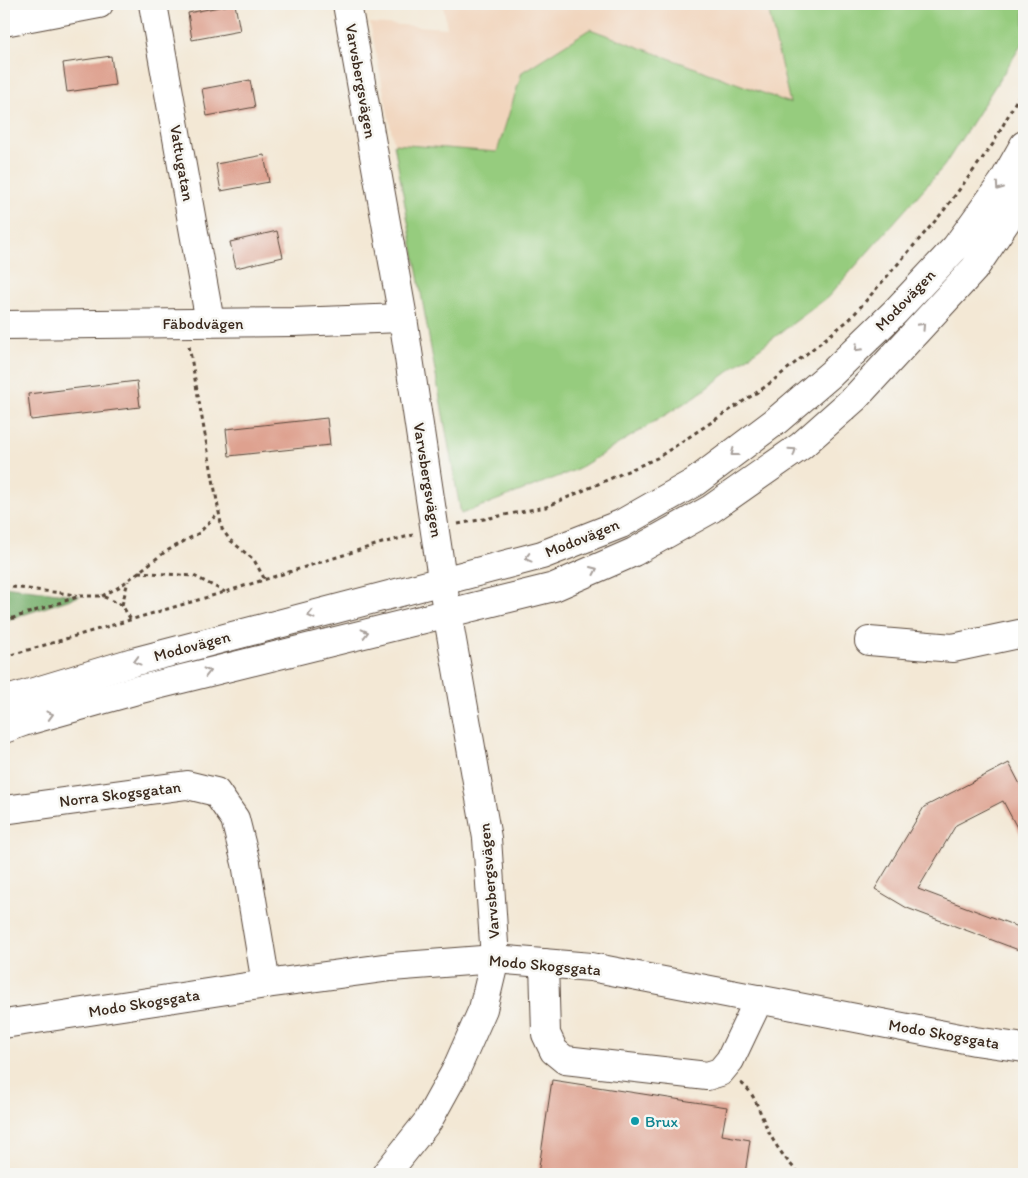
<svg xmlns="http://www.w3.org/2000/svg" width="1028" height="1178" viewBox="0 0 1028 1178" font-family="Itim,sans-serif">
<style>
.built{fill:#f1d5bd}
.green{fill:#96cc7e;stroke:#687b4e}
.forest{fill:#78b06d;stroke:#5a6d46}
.building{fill:#dea18f}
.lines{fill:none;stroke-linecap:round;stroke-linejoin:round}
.minor-casing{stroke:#574639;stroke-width:30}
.major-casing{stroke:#574639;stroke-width:30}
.path{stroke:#574639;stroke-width:3;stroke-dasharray:4 4;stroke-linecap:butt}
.minor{stroke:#fff;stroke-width:28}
.major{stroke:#fff;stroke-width:28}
.oneway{stroke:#a79f9a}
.culture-dot{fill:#0f9aa8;stroke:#f6f6f2;stroke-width:2}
.labels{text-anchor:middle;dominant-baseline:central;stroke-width:5;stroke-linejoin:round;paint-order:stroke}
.street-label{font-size:16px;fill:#3b2a1e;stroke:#f6f6f2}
.culture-label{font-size:16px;fill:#0d838f;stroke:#f6f6f2;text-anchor:start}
</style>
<rect width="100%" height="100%" fill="#f6f6f2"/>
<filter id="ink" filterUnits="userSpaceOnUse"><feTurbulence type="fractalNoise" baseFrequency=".02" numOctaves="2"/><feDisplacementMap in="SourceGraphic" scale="10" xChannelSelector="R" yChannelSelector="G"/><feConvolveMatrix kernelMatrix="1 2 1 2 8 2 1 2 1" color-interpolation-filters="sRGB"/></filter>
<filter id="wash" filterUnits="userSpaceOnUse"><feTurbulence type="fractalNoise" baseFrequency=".0096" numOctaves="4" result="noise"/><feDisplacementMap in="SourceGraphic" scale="20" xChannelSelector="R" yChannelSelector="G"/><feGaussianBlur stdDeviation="1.12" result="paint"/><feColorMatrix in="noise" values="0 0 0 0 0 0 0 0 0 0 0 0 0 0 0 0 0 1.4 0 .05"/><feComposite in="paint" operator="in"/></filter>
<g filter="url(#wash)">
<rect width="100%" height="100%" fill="#f3e8d5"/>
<polygon class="built" points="443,4 767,4 790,103 590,29 522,72 497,152 394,144 370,23 447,28"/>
<polygon class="green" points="767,4 1024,4 1024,41 944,166 828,297 696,396 578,469 461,514 394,144 497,152 522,72 590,29 790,103"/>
<polygon class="forest" points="4,586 80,596 4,621"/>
<g id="blocks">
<g class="building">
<polygon points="235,4 240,31 192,40 188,13"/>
<polygon points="111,56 115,85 67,92 63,63"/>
<polygon points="250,80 255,107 207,116 202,89"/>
<polygon points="264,155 269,182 221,191 216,164"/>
<polygon points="277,231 283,257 236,268 230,242"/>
<polygon points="137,381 140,407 31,420 28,394"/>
<polygon points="327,418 330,445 229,456 226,429"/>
<polygon points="1009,763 1024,792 1024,841 1003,801 956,825 918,889 1024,929 1024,952 907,908 875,889 924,807"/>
<polygon points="552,1080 727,1107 722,1135 750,1140 745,1174 538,1174"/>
</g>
</g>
</g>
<g filter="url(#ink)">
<use href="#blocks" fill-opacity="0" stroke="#574639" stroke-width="1"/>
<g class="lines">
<g class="minor-casing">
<g id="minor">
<polyline points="153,4 210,322"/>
<polyline points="347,4 403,318 447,612 487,838 495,959 483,1009 455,1072 428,1121 386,1174"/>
<polyline points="4,22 99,4"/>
<polyline points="4,325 293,322 403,318"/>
<polyline points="869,641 953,648 1024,633"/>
<polyline points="4,810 187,785 216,792 235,819 246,863 266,984"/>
<polyline points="544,963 546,1034 554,1051 565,1060 707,1076 720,1072 730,1060 759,999"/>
<polyline points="4,1024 266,984 391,967 495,959 591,967 975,1041 1024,1048"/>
</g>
</g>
<g class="major-casing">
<g id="major">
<polyline points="4,701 133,662 542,555 621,524 695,482 776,421 832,373 895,312 956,247 1003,182 1024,145"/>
<polyline points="4,729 23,722 137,690 554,587 634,552 711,509 801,446 855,398 974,269 1024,195"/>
</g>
</g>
<g class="path">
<polyline points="189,346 222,529 230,540 254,560 265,580"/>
<polyline points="458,524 546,507 657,458 765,387 850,319 942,213 993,144 1024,86"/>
<polyline points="138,572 194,576 225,592"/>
<polyline points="4,586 77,595"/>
<polyline points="102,596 119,587 165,552 199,533 219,512"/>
<polyline points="122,605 128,581"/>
<polyline points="4,621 80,596 102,596 122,605 131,620"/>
<polyline points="4,657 225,592 382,543 413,535"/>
<path d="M741,1083C755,1093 759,1111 766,1126C774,1144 786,1161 800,1174"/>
</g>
<use href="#minor" class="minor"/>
<use href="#major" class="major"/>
</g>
<defs><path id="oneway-chevron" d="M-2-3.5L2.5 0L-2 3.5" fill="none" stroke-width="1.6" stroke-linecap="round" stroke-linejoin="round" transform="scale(1.25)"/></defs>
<g class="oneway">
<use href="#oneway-chevron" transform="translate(999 187) rotate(125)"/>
<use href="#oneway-chevron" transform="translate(922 326) rotate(-47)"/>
<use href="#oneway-chevron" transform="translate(858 348) rotate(135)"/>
<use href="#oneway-chevron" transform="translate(793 451) rotate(-35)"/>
<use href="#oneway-chevron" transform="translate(734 453) rotate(143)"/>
<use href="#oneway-chevron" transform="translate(528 558) rotate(165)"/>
<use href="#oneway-chevron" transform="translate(594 570) rotate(-24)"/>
<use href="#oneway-chevron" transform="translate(311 615) rotate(166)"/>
<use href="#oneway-chevron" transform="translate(365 633) rotate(-14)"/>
<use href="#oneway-chevron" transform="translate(137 661) rotate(165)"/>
<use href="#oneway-chevron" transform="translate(207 672) rotate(-14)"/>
<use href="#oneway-chevron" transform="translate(50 715) rotate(-16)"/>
</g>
</g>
<circle class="culture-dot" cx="635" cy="1121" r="5"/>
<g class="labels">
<g class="street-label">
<text transform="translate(361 81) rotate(80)">Varvsbergsvägen</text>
<text transform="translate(182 163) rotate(80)">Vattugatan</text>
<text transform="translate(905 300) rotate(-46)">Modovägen</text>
<text x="203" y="323">Fäbodvägen</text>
<text transform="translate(428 480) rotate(81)">Varvsbergsvägen</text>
<text transform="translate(582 538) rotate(-22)">Modovägen</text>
<text transform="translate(192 646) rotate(-15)">Modovägen</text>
<text transform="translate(120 794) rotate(-7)">Norra Skogsgatan</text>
<text transform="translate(489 881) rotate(-95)">Varvsbergsvägen</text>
<text transform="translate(545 965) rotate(5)">Modo Skogsgata</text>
<text transform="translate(144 1003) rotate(-9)">Modo Skogsgata</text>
<text transform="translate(944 1034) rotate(10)">Modo Skogsgata</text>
</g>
<g class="culture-label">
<text x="645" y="1121">Brux</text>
</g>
</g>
<rect width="1028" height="1178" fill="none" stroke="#f6f6f2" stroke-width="20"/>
</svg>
